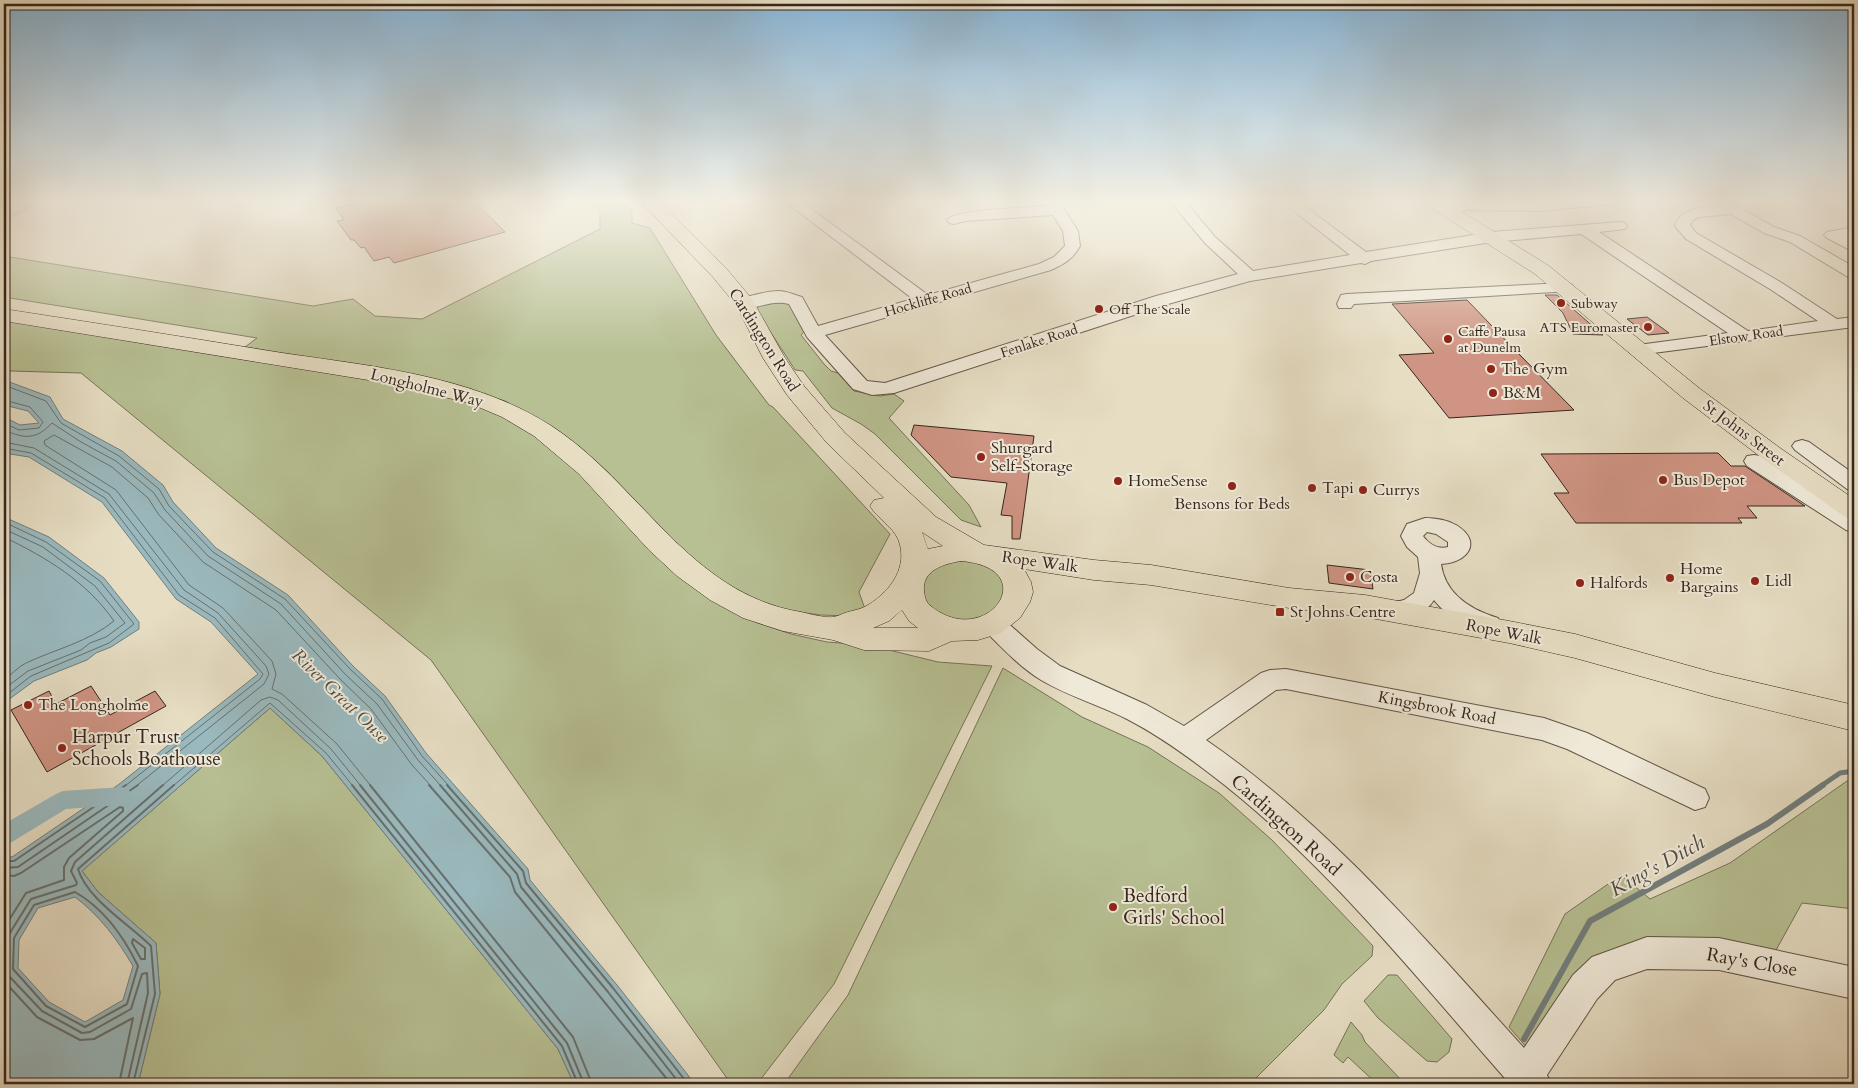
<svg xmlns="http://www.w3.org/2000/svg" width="1858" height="1088" viewBox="0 0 1858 1088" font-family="Cardo,serif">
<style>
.green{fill:#b7c093;stroke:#767358}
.water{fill:#9ab9be;stroke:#727e7d;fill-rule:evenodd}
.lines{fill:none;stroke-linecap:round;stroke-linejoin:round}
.shore-far1{stroke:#68706d;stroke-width:1}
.shore{stroke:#68706d;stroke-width:2}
.stream-far1{stroke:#727e7d;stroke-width:5}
.stream{stroke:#727e7d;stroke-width:6}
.canal{fill:#9ab9be;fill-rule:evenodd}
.building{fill:#cf9483;stroke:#36261c}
.minor-casing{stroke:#625446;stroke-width:2}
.major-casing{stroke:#36261c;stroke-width:1}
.minor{fill:#efe9d8;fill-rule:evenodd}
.major{fill:#e6ddc3;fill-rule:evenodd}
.poi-dot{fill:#8f2418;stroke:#efe9d8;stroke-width:2}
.labels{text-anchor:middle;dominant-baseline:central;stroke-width:4;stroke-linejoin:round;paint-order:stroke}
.far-street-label{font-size:14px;fill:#36261c;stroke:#efe9d8}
.far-poi-label{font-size:14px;fill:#36261c;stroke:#efe9d8;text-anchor:start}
.street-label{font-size:16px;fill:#36261c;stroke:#efe9d8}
.poi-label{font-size:16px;fill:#36261c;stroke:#efe9d8;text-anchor:start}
.water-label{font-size:18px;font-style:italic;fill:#4f4b44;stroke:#efe9d8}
.near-poi-label{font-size:19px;fill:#36261c;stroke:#efe9d8;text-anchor:start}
.near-street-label{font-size:19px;fill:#36261c;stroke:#efe9d8}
.near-water-label{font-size:21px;font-style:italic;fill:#4f4b44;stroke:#efe9d8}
</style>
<rect width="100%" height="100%" fill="#e6ddc3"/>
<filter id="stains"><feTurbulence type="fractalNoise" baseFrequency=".004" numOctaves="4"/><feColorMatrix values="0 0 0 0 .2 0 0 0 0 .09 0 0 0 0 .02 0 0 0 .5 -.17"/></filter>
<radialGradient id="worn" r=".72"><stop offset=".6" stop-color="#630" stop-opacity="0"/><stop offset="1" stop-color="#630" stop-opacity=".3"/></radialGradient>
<g class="green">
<polygon points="4,200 48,200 4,220"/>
<polygon points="622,200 632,210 632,223 650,228 716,335 769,405 773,407 890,534 859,592 865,609 851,616 820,615 792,611 759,602 735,591 687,554 607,471 579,446 537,418 505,401 435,380 245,347 257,338 4,297 4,256 313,306 353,299 375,316 422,319 600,229 600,212 591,201"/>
<polygon points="789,302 804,332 801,335 824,364 831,371 838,373 854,391 880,396 894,394 904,401 889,418 969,505 981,527 961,520 875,434 861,424 832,408 803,371 795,370 757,311 758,307 761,304"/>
<polygon points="4,321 46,326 395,383 484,406 560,450 723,605 758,623 791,634 827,642 883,646 885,649 938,662 992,666 834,984 757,1084 731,1084 431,660 81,373 11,371 4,368"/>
<polygon points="958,559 984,563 1003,578 1006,597 992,614 965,621 940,615 924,601 921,583 934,567"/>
<polygon points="1003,668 1082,717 1148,747 1219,793 1272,840 1373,946 1372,956 1342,984 1324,1010 1250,1084 789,1084 787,1080 848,995"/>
<polygon points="270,708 322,756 427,886 558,1049 574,1084 138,1084 160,994 156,943 98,892 82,871"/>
<polygon points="1854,780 1854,909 1802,903 1775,952 1644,945 1536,1058 1509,1027 1565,914 1621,875 1650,899 1730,863 1847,781"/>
<polygon points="1388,975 1397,975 1452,1039 1449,1052 1437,1062 1427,1061 1378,1018 1364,1001"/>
<polygon points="1351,1022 1362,1035 1365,1042 1405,1084 1377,1084 1348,1057 1343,1063 1334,1055"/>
</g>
<g class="water">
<path d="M4,380L50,397L63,419L122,451L163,485L173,502L216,548L288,595L353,666L385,696L426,753L528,869L530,880L617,985L695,1084H574L558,1049L427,886L322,756L270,708L82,871L98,892L156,943L160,994L138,1084H4V856L12,857L118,785L258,674L211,622L176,599L102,502L29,457L4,453V417L20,425L39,423L28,411L4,405ZM75,897C100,916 117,939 133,966L123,1000L85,1022L49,1002L18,968L19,940L38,908Z"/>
<polygon points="4,517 49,537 104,578 139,622 139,629 111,647 96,653 87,660 34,681 4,703"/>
</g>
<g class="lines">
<g class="shore-far1">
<polyline points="4,385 46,401 61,423 119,456 159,489 169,506 213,552 285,599 350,669 382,699 422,756 449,786"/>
<polyline points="4,400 30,407 43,422 39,428 19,430 4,423"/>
<path d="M4,430C25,439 36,440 52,423L81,442L116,461L154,493L165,510L208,556L281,604L345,674L377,704L418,760L441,786"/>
<polyline points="4,442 34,448 109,494 184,590 218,613 266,666 269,674 264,684 136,786"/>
<polyline points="4,448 31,453 105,498 179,595 215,618 263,674 260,679 125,786"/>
<polyline points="4,522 46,542 100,581 134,624 109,643 31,676 4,697"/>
<polyline points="4,529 43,547 95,586 125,623 106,637 90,643 81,650 28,671 4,689"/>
<path d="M4,537C47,558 86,581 114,621C88,642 56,649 26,663C18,667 11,675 4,680"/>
<polyline points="162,786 261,700 270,697 278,700 331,749 361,786"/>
<polyline points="173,786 270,703 326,753 353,786"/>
<polyline points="371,786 337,744 282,694 272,689 276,674 272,661 223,608 189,585 116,490 45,445 44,441 54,435 112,467 148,498 159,515 203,562 276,610 340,679 371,709 412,765 431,786"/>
</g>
<g class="shore">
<polyline points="352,785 562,1046 578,1084"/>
<polyline points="360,785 567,1043 584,1084"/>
<polyline points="370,785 573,1037 592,1084"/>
<polyline points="429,785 510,877 515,892 671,1084"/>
<polyline points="440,785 517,874 521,887 608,992 680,1084"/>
<polyline points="447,785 523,871 526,883 613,988 688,1084"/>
<polyline points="4,861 14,861 126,785"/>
<polyline points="4,868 18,867 138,785"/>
<polyline points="4,875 14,876 21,873 120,807 123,808 123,811 69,858 64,867 64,880 26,893 4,928"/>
<path d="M75,892C103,908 124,937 138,966L127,1004L85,1027L46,1006L13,969L14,938L34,905Z"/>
<polygon points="133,939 145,948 145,959 141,959 132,943"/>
<polyline points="4,981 37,1017 80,1040 94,1039 133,1018 119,1084"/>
<polyline points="127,1084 148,993 147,973 142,974 131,1009 90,1032 82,1033 42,1011 8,975 6,968 8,936 31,899 76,885 77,883 71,871 75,862 163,785"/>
<path d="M133,1084L155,994L151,946C129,924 87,899 78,869L174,785"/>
</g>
<polyline class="stream-far1" points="1821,786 1840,773 1854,771"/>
<polyline class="stream" points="1524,1039 1590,921 1767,824 1823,785"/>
<polygon class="canal" points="122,787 129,790 132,796 129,802 122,805 66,809 12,842 4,844 4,824 56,794 63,791"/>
</g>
<g class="building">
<polygon points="367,200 444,200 449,205 473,200 505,232 394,263 389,257 374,261 364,247 361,248 354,240 351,240 337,221 344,220 336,208"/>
<polygon points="1545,295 1557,295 1603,335 1573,334 1563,313"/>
<polygon points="1467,300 1514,349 1574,410 1449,418 1399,355 1434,353 1392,304"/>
<polygon points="1647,317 1669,333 1648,335 1627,319"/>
<polygon points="914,425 1034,436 1020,539 1012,539 1012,516 1001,515 1007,483 951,477 911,435"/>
<polygon points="1718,453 1731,466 1745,466 1805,506 1747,506 1757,518 1738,518 1742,523 1576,523 1554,493 1569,493 1541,454"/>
<polygon points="1327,565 1370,570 1373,589 1329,583"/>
<polygon points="91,686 110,715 155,691 166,706 47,772 11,710 49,691 56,704"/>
</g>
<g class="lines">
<g class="minor-casing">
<g id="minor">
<path d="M783,200H799L928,295L1039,264L1054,257L1065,246L1063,231L1053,215L965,221L954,224L949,223L947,220C954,209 1031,208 1048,206L1044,200H1058L1078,231L1080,246C1073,259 1064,264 1051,270L825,335L867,381L885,383L1156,296L1238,274L1205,243L1169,200H1184L1215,237L1253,271L1350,255L1280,200H1296L1366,252L1492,232L1620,222L1625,223L1627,226L1625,229L1599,232L1748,331L1818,321L1770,289L1686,239L1675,226C1680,209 1701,207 1716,206L1714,203L1716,200H1726L1774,227L1800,236L1854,267V279L1848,277L1790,242L1764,233L1731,214L1699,217L1693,220L1690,225L1696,233L1782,283L1837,319L1854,317V327L1638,355L1632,354L1629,350L1632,346L1638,345L1728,333L1581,234L1492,242L1371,261L1365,264L1361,263L1250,281L1168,304L894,393L872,395L853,389L807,337L789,304C770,299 756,311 739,307L737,303L739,299C751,296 766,291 779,291C786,291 795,295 802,297L818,326L913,299Z"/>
<path d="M1566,200L1612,201L1610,204L1605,205L1539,211L1468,210L1444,213L1439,212L1437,209L1439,206C1479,196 1525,204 1566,200Z"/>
<polygon points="1849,228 1854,230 1854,252 1827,238 1824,235 1827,232"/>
<polygon points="1566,283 1572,285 1574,288 1572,291 1354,304 1351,308 1339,308 1337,304 1341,295 1347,294"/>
<polygon points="1802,440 1809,442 1854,474 1854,491 1847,489 1795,450 1792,446 1795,442"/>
<polygon points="1754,455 1761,456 1854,515 1854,532 1846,530 1747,466 1744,461 1747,456"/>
<path d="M1425,518C1435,518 1447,520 1456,525C1484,542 1467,563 1441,564C1445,594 1471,610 1498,618L1501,624L1498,630C1474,638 1448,617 1434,600C1425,615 1401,622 1384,617L1381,611L1384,605L1404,600L1414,593L1420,573L1418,557L1407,547L1401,536L1407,524ZM1427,532L1436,534L1448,542V547C1438,550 1429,544 1423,536Z"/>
<path d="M993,615L1002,618L1037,649L1060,666L1147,705L1184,726L1261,673L1270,670L1286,669L1544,718L1587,733L1705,789L1709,798L1705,807L1695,810L1567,749L1542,740L1286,689L1276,690L1206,740C1328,824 1425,939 1524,1048L1573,975L1592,957L1647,937L1719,938L1854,967V999L1719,970L1647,969L1615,980L1597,999L1547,1075L1551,1084H1510C1415,976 1324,860 1209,773C1183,753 1156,734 1127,719C1099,705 1068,696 1041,680C1020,667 1002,648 984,630L981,624L984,618Z"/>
</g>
</g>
<g class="major-casing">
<g id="major">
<path d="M639,200H658L726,268L752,299L785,358L804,386L845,433L936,517L984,545L1094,560L1151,565L1289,588L1365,595L1509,621L1575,634L1715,673L1854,705V731L1715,697L1575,658L1509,643L1365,617L1289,608L1151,585L1094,580L1024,569L1031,582L1033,592L1030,602L1020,618L1001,633L978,640L952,641L929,651L864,650L833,640L783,631L743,618L710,600L677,576L649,550L579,474L534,436L502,417L469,403L387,383L4,321V309C95,323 185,337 276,352C368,366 469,374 550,425C639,482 689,594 801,612C810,614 824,618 833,617C837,617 843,613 848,612C855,610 862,609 868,605C891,591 909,566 898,539C892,526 877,518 870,506L874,500L884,498L827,443L787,395L763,358L736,305L712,276ZM922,532L943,546L928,549ZM961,561C1045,568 987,650 932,607C926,603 925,598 924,591C922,570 944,564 961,561ZM902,610L909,621L918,628H873L889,621Z"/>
<polygon points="1422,200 1443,200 1549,266 1699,388 1780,448 1854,499 1854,520 1845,517 1762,458 1683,398 1535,274 1425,204"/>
</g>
</g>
<use href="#minor" class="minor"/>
<use href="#major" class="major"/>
</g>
<linearGradient id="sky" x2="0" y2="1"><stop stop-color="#89b6d7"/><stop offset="0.57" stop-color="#f4f0e4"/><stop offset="1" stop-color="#f4f0e4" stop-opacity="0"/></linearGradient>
<rect width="1858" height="353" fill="url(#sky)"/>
<g class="poi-dot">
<circle cx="1561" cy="303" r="5"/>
<circle cx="1099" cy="309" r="5"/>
<circle cx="1648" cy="327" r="5"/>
<circle cx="1448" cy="339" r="5"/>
<circle cx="1491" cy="369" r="5"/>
<circle cx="1493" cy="393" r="5"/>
<circle cx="981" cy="457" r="5"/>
<circle cx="1663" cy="480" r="5"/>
<circle cx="1118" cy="481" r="5"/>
<circle cx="1232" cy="486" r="5"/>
<circle cx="1312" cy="488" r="5"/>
<circle cx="1363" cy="490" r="5"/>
<circle cx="1350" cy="577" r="5"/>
<circle cx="1670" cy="578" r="5"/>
<circle cx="1755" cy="581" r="5"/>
<circle cx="1580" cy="583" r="5"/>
<rect x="1275" y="607" width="10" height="10" rx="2.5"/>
<circle cx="28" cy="705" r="5"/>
<circle cx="62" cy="748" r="5"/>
<circle cx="1113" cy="907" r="5"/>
</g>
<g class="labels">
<g class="far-street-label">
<text transform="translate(928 300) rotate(-16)">Hockliffe Road</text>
<text transform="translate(1746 336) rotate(-8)">Elstow Road</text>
<text transform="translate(1039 341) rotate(-18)">Fenlake Road</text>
</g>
<g class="far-poi-label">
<text x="1571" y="303">Subway</text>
<text x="1109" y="309">Off The Scale</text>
<text x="1638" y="327" text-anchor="end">ATS Euromaster</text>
<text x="1458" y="331">Caffe Pausa<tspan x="1458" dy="16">at Dunelm</tspan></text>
</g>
<g class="street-label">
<text transform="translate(764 340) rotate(58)">Cardington Road</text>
<text transform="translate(427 388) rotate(14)">Longholme Way</text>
<text transform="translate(1744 433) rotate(37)">St Johns Street</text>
<text transform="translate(1040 562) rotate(8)">Rope Walk</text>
<text transform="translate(1504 632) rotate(11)">Rope Walk</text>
<text transform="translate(1437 708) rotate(11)">Kingsbrook Road</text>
</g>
<g class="poi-label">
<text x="1501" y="369">The Gym</text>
<text x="1503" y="393">B&amp;M</text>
<text x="991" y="448">Shurgard<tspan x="991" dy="18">Self-Storage</tspan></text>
<text x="1673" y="480">Bus Depot</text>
<text x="1128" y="481">HomeSense</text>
<text x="1322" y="488">Tapi</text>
<text x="1373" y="490">Currys</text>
<text x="1232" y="504" text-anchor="middle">Bensons for Beds</text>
<text x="1680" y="569">Home<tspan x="1680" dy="18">Bargains</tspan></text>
<text x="1360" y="577">Costa</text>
<text x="1765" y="581">Lidl</text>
<text x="1590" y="583">Halfords</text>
<text x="1290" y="612">St Johns Centre</text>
<text x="38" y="705">The Longholme</text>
</g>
<g class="water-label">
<text transform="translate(340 696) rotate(44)">River Great Ouse</text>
</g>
<g class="near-poi-label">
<text x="72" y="737">Harpur Trust<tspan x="72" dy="22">Schools Boathouse</tspan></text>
<text x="1123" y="896">Bedford<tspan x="1123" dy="22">Girls' School</tspan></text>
</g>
<g class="near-street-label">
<text transform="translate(1286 825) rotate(42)">Cardington Road</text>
<text transform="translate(1752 962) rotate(10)">Ray's Close</text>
</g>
<g class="near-water-label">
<text transform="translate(1657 866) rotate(-29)">King's Ditch</text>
</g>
</g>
<rect width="1858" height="1088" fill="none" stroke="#e6ddc3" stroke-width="20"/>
<rect x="5" y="5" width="1848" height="1078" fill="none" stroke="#36261c" stroke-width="2.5"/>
<rect x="10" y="10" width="1838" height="1068" fill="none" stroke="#36261c"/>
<rect width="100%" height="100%" filter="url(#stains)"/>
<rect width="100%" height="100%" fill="url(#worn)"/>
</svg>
